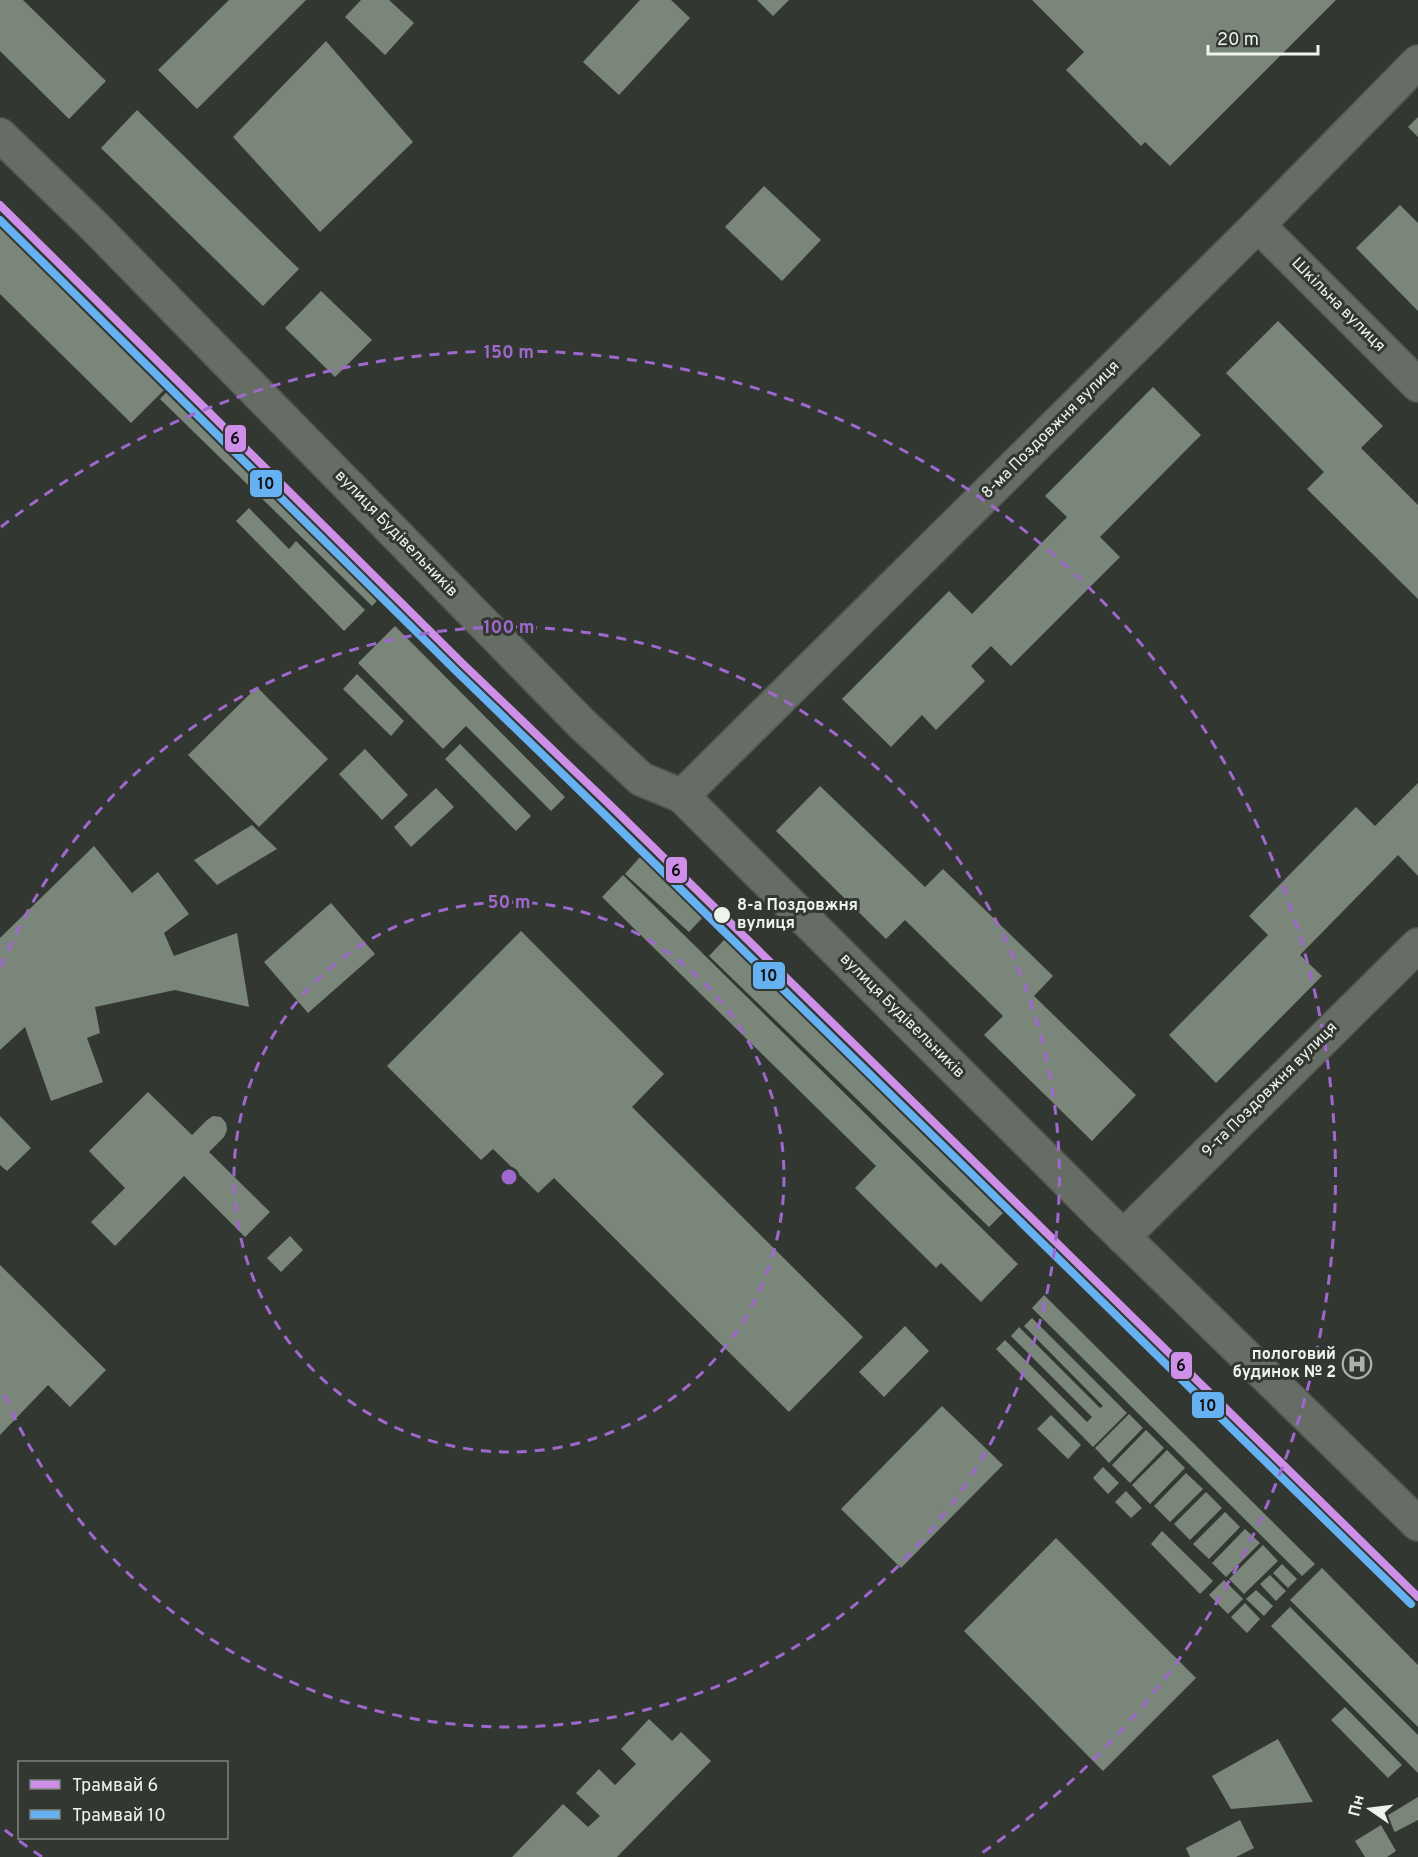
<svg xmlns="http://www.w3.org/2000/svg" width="1418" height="1857" viewBox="0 0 1418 1857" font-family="Overpass,sans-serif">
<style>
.building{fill:#7a8679}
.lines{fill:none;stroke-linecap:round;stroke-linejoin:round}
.minor-casing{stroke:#525451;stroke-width:36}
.minor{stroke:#666d65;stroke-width:33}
.tram-1-casing{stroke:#323831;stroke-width:12}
.tram-2-casing{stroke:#323831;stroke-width:12}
.tram-1{stroke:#ce8fe9;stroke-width:8}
.tram-2{stroke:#66b1f2;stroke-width:8}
.ring{fill:none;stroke:#9e68cd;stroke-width:3;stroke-dasharray:10 8}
.stop-dot{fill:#eff3ee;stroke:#323831;stroke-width:2}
.labels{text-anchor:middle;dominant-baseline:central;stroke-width:6;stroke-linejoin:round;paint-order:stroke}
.street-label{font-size:16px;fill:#eff3ee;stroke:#323831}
.stop-label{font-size:16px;font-weight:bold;fill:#eff3ee;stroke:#323831;text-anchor:start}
.poi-label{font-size:16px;font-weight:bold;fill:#eff3ee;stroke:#323831;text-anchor:end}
.centre{fill:#9e68cd;stroke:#323831;stroke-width:3}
.ring-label{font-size:18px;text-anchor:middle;font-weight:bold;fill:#9e68cd;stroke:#323831;stroke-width:6;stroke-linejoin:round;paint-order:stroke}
.line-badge{stroke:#323831;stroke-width:2}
.pale-badge-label{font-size:16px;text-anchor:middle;font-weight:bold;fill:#111}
</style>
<rect width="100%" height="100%" fill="#333732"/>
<g class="building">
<polygon points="0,0 23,0 106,81 69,119 0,51"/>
<polygon points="229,0 306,0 197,109 158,70"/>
<polygon points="361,0 389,0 414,23 385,55 345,17"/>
<polygon points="640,0 671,0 690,18 619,95 583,62"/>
<polygon points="757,0 789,0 773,16"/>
<polygon points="1032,0 1336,0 1170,166 1145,142 1141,146 1066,70 1084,52"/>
<polygon points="326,41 413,142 320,232 233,137"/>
<polygon points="137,110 299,269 263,306 101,148"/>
<polygon points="1418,117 1418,137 1408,127"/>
<polygon points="764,186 821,240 782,281 725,227"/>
<polygon points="1400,205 1418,223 1418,311 1356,248"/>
<polygon points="0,217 170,384 131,423 0,294"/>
<polygon points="321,291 372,340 335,377 285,328"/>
<polygon points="1278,321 1383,426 1361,448 1418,505 1418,599 1307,489 1324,472 1226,373"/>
<polygon points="172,386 385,592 372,606 160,399"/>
<polygon points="1153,387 1201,435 1100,537 1120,557 1011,666 991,646 971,666 985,681 936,730 922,715 891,747 842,699 949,591 972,614 1067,517 1045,496"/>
<polygon points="249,508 289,549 296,541 365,610 344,631 236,521"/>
<polygon points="395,626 565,797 551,811 466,726 443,749 358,663"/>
<polygon points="357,674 404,721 391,736 343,689"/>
<polygon points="257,687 328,759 259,827 188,755"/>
<polygon points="460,744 531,816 516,831 445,759"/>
<polygon points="365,749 408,795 382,820 339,774"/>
<polygon points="1418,783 1418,876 1398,855 1300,955 1322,976 1216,1083 1169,1035 1268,935 1249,916 1356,807 1375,826"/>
<polygon points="820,786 925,887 943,869 1053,976 1034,996 1136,1095 1092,1141 984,1035 1003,1016 905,920 886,939 776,831"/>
<polygon points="436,788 454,807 411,847 394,827"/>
<polygon points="252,825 277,849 217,885 194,860"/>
<polygon points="94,846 132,893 158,872 189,914 164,933 174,956 237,933 249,1007 175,990 95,1007 100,1033 87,1038 103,1082 51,1101 25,1027 0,1050 0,938"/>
<polygon points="641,856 705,915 689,932 625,874"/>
<polygon points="623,875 1018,1264 981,1302 941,1263 936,1268 855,1188 876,1166 602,897"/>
<polygon points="331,903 375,954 308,1013 264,962"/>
<polygon points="521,931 664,1074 632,1107 863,1337 789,1412 554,1178 538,1193 493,1149 481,1160 387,1066"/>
<polygon points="726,938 1006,1210 989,1227 709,956"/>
<polygon points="148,1092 192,1135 207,1120 213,1116 221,1117 226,1123 227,1130 224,1137 209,1152 270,1212 245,1237 184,1176 115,1246 91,1222 125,1188 89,1151"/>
<polygon points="0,1116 31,1148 7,1171 0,1165"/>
<polygon points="290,1236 303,1250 281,1272 267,1258"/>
<polygon points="0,1265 106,1370 70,1407 48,1385 0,1435"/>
<polygon points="1044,1295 1315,1564 1302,1576 1032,1308"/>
<polygon points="1032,1318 1127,1413 1093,1447 996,1349 1005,1340 1087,1422 1092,1417 1011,1336 1019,1327 1100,1408 1103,1406 1024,1326"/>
<polygon points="905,1326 929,1351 884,1397 859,1372"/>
<polygon points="942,1406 1003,1465 901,1568 841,1509"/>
<polygon points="1129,1414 1143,1428 1109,1463 1095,1448"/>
<polygon points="1051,1415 1081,1445 1068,1459 1037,1429"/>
<polygon points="1146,1430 1164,1448 1130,1483 1112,1465"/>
<polygon points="1167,1450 1185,1468 1150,1504 1132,1485"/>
<polygon points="1103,1467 1119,1483 1108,1494 1093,1478"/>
<polygon points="1186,1473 1203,1489 1170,1522 1154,1506"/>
<polygon points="1126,1491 1142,1508 1131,1518 1115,1502"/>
<polygon points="1206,1492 1222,1508 1190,1540 1174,1524"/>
<polygon points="1225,1512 1240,1527 1209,1559 1193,1544"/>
<polygon points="1245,1529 1260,1543 1226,1577 1212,1563"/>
<polygon points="1162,1531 1213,1581 1200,1594 1151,1544"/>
<polygon points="1056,1538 1196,1678 1103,1771 964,1631"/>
<polygon points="1263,1545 1278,1561 1244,1594 1229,1579"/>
<polygon points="1282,1564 1297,1579 1288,1588 1273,1573"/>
<polygon points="1322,1568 1418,1665 1418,1727 1290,1600"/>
<polygon points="1270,1575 1286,1591 1276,1601 1260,1584"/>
<polygon points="1224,1580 1243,1599 1228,1614 1209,1595"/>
<polygon points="1256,1590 1273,1606 1264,1616 1246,1599"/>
<polygon points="1245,1603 1260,1619 1247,1633 1231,1617"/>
<polygon points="1290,1607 1418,1735 1418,1773 1271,1626"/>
<polygon points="1345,1707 1402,1765 1388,1778 1331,1720"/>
<polygon points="649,1719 672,1741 681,1732 711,1761 617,1857 512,1857 563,1804 588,1827 600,1816 576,1793 599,1769 615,1785 636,1764 621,1749"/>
<polygon points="1278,1739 1313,1802 1231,1809 1212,1776"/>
<polygon points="1418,1797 1418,1820 1395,1832 1385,1817"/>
<polygon points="1240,1820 1254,1848 1236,1857 1190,1857 1186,1848"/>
<polygon points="1381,1825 1396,1851 1387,1857 1365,1857 1355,1841"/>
</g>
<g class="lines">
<g class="minor-casing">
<g id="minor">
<polyline points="0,135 94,226 581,723 641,779 682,796 1104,1218 1418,1524"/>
<polyline points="1258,225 1418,385"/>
<polyline points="682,796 1258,225 1418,62"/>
<polyline points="1123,1237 1418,945"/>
</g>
</g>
<use href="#minor" class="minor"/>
<g class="tram-1-casing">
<polyline id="tram-1" points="0,205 463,664 610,805 1418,1597"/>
</g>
<g class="tram-2-casing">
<polyline id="tram-2" points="0,220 456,671 603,813 1411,1604"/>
</g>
<use href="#tram-1" class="tram-1"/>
<use href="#tram-2" class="tram-2"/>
</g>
<g class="ring">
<circle cx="509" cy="1177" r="275"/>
<path d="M1 967A550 550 0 1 1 1 1387"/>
<path d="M42 1857A825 825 0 0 1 1 1827M1 527A825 825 0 1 1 976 1857"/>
</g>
<defs>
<g id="hospital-ring" transform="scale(1.5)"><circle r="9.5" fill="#323831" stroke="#adb1ac" stroke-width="1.5"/><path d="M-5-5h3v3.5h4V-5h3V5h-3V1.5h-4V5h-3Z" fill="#adb1ac"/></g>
</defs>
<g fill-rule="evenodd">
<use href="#hospital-ring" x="1357" y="1364"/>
</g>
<circle class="stop-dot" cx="722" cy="915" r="9"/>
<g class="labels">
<g class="street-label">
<text transform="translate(1338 305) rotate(45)">Шкільна вулиця</text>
<text transform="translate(1051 430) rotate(-45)">8-ма Поздовжня вулиця</text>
<text transform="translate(396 534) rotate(46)">вулиця Будівельників</text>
<text transform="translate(902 1016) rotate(45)">вулиця Будівельників</text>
<text transform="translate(1270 1090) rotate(-45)">9-та Поздовжня вулиця</text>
</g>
<g class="stop-label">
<text x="737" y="906">8-а Поздовжня<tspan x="737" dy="18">вулиця</tspan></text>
</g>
<g class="poi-label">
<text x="1336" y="1355">пологовий<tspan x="1336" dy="18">будинок № 2</tspan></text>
</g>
</g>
<circle cx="509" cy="1177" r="9" class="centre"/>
<g class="ring-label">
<text x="509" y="358">150 m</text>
<text x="509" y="633">100 m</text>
<text x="509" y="908">50 m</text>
</g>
<g class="line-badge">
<rect x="224" y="424" width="23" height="29" rx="6" fill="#ce8fe9"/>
<rect x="249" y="469" width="34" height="29" rx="6" fill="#66b1f2"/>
<rect x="665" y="856" width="23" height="28" rx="6" fill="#ce8fe9"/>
<rect x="752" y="961" width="34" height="29" rx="6" fill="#66b1f2"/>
<rect x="1170" y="1351" width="23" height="29" rx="6" fill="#ce8fe9"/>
<rect x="1191" y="1391" width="34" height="28" rx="6" fill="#66b1f2"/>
</g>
<g class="pale-badge-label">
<text x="235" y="444">6</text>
<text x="266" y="489">10</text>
<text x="676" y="876">6</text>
<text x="769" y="981">10</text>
<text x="1181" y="1371">6</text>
<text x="1208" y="1411">10</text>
</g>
<rect x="18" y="1761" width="210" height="78" fill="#323831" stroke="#7e837d" stroke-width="1.5"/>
<rect x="30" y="1780" width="30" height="9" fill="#ce8fe9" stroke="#7e837d" stroke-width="1.5"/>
<text x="72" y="1791" font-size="18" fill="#eff3ee">Трамвай 6</text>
<rect x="30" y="1810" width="30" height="9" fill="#66b1f2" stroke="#7e837d" stroke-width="1.5"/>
<text x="72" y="1821" font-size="18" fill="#eff3ee">Трамвай 10</text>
<g transform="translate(1370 1809) rotate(284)" stroke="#323831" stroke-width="4.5" paint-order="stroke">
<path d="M0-4.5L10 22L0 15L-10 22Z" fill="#eff3ee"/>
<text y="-9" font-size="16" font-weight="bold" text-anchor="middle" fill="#eff3ee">Пн</text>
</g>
<path d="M1208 45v9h110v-9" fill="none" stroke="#eff3ee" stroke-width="3"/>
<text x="1217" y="45" font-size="18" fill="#eff3ee" stroke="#323831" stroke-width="4.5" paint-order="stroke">20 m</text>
</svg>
